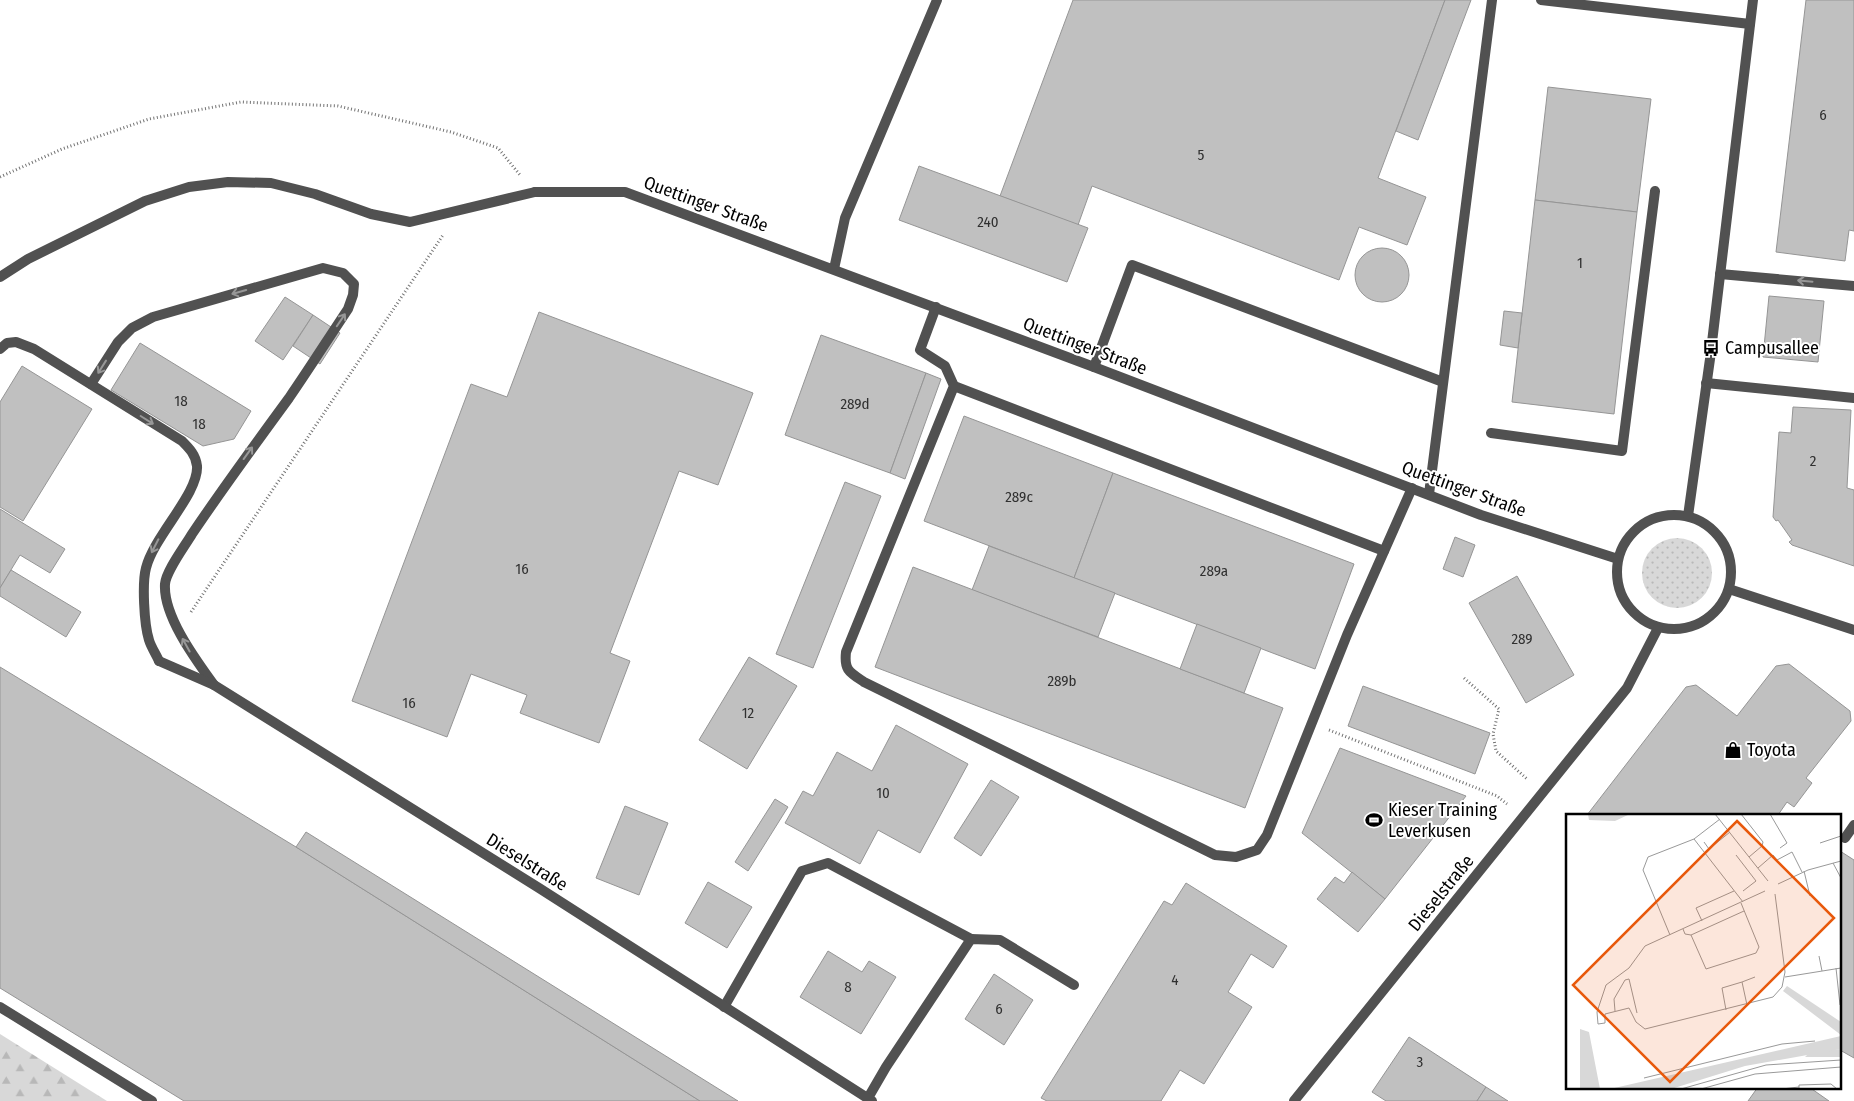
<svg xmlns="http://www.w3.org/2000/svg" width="1854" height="1101" viewBox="0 0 1854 1101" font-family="'Fira Sans Condensed',sans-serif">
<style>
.grass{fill:url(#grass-dots)}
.forest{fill:url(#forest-firs)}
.building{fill:#c0c0c0;stroke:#959595}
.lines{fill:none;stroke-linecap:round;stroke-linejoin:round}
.path{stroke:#737373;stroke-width:3;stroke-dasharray:1 2.5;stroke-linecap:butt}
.service{stroke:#515151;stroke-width:10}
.minor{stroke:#515151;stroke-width:10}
.oneway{stroke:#979797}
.labels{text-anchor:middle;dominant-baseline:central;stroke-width:4;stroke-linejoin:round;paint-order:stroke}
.number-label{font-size:15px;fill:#303030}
.street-label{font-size:18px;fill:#000;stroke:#fff}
.poi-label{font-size:18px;fill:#000;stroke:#fff;text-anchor:start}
.inset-road{fill:none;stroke:#999;stroke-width:1}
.view{fill:#e8590c;fill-opacity:0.15;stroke:#e8590c;stroke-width:2.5}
.inset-edge{fill:none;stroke:#000;stroke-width:2.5}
</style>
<defs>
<pattern id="grass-dots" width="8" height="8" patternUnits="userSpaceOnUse" patternTransform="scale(1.25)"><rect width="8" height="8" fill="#d8d8d8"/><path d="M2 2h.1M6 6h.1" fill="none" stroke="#b8b8b8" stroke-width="1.8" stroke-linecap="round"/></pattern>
<pattern id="forest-firs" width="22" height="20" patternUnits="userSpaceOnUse" patternTransform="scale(1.25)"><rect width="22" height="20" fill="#d8d8d8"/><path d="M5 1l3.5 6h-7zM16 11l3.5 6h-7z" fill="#b8b8b8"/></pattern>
</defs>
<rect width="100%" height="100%" fill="#fff"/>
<circle class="grass" cx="1677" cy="573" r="35"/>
<polygon class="forest" points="0,1034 107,1101 0,1101"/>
<g class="building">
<polygon points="1073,0 1445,0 1378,178 1426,197 1407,245 1359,227 1339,280 1092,186 1078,225 1000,196"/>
<polygon points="1445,0 1471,0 1418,140 1396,131"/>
<polygon points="1806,0 1854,0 1854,231 1849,230 1845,261 1776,252"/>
<polygon points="1548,87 1651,99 1637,212 1535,200"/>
<polygon points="919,166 1088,228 1067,282 899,220"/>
<polygon points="1535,200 1637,212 1614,414 1512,402"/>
<circle cx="1382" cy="275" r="27"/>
<polygon points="1769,296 1824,301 1818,362 1763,357"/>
<polygon points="285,297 313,315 283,360 255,341"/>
<polygon points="1504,311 1522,313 1518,348 1500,345"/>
<polygon points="539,312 753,393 718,485 679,471 610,653 630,661 599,743 520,713 527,695 471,674 447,737 352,701 471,384 507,397"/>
<polygon points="313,315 340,333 320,364 293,346"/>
<polygon points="821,335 926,373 890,473 785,435"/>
<polygon points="140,343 251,411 234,439 203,446 111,390"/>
<polygon points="22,366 92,409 23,521 0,507 0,402"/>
<polygon points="926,373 941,379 905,479 890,473"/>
<polygon points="1793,407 1851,410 1847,488 1854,490 1854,566 1792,545 1789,542 1792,540 1778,520 1776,521 1773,517 1779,432 1791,433"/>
<polygon points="964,416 1113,473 1074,578 924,521"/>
<polygon points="1113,473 1354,564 1315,669 1074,578"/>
<polygon points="845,482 881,496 813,668 776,654"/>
<polygon points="0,509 65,549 50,573 20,555 0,588"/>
<polygon points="1455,537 1475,545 1463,577 1443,569"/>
<polygon points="989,546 1115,593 1098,637 972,590"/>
<polygon points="913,567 1283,708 1245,808 875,667"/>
<polygon points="11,570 81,612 66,637 0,596 0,588"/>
<polygon points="1517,576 1574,675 1526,703 1469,603"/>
<polygon points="1197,624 1261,648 1244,693 1180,669"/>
<polygon points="749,657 797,686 747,769 699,740"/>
<polygon points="1789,664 1850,711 1851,721 1806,778 1812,783 1794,807 1787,802 1778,815 1587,815 1686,687 1696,685 1737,716 1776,666"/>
<polygon points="0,667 296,847 700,1101 184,1101 0,988"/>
<polygon points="1363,686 1490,733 1475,774 1348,726"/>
<polygon points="896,725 968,764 920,853 878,830 860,864 785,823 803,791 813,796 837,752 872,771"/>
<polygon points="1340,748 1466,796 1385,899 1302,833"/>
<polygon points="991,780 1019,797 981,856 954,838"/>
<polygon points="775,799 788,807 748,871 735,862"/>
<polygon points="625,806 668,823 639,895 596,878"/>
<polygon points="306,832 738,1101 700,1101 296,847"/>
<polygon points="1840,851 1854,860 1854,1058 1840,1050"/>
<polygon points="1352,872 1385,899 1358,932 1317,899 1335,877 1344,883"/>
<polygon points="708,882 752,907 727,948 685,923"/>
<polygon points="1186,883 1287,946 1273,968 1251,954 1228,992 1252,1007 1204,1084 1180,1070 1161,1101 1047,1101 1041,1098 1164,901 1172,905"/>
<polygon points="828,951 862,972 869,961 896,977 861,1034 800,997"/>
<polygon points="994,974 1033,1000 1004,1045 965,1019"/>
<polygon points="1409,1037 1486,1087 1477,1101 1386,1101 1372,1092"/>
<polygon points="1486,1087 1508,1101 1477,1101"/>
<polygon points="1758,1087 1809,1087 1829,1101 1748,1101"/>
</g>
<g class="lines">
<g class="path">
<polyline points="0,177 62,149 149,119 241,102 338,106 451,132 498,148 520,175"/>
<polyline points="191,612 443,235"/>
<polyline points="1464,678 1499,709 1493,734 1496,751 1527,779"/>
<polyline points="1329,730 1497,796 1507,804"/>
</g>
<g class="service">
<polyline points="1541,0 1750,24"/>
<polyline points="834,269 845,218 937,0"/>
<polyline points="1720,274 1854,286"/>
<polyline points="0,277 28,259 145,201 189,187 228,182 271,183 315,194 371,214 410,222 535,192"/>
<path d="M936,307L920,350L945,366L954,386L846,652C844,670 849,672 864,682L1215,855L1236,857L1257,850L1267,835L1347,635L1412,488"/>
<path d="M0,349L7,343L16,342L34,349L182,441C189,448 196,455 197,466C199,493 154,536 146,568C142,583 144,624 149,640C151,647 156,654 159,661"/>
<polyline points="1094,367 1132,265 1443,382"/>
<polyline points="1706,383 1854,398"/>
<path d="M91,384L118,342L132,328L153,317L323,268L343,273L354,284L353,295L348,309C328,339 309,369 289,398C256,443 223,488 192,534C185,546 166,571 165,584C163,616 196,660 214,685"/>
<polyline points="954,386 1384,551"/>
<polyline points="1491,433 1622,451 1655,191"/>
<polyline points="1429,494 1492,0"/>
<polyline points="1845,838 1854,825"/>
<polyline points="0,1007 152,1101"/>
<polyline points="724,1007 802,871 828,863 971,939"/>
<polyline points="868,1098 886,1067 971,939 1000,940 1074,985"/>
</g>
<g class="minor">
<polyline points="535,192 625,192 1094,367 1481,515 1618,559"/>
<circle cx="1674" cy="572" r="57"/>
<polyline points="1688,516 1710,359 1753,0"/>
<polyline points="1729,589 1854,630"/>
<polyline points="159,661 214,685 539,888 872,1101"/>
<polyline points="1294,1101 1627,688 1658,628"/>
</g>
</g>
<defs><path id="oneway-shaft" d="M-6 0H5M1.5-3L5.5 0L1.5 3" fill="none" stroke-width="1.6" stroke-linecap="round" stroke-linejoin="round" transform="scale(1.25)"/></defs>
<g class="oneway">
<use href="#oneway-shaft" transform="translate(1805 281) rotate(-175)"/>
<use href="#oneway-shaft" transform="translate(239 292) rotate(164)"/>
<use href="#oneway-shaft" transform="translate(341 320) rotate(-56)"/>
<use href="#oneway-shaft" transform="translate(102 367) rotate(122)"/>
<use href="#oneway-shaft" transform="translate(147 420) rotate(32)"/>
<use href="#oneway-shaft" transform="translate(248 453) rotate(-54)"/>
<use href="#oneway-shaft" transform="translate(155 546) rotate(117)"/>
<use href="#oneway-shaft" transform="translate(186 645) rotate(-119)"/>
</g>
<defs>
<g id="bus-bare" transform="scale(1.35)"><path d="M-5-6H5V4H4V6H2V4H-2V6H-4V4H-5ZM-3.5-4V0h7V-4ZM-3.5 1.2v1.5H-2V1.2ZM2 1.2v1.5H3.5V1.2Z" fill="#000" stroke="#fff" stroke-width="2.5" paint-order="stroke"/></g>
<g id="shop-bare" transform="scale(1.35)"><path d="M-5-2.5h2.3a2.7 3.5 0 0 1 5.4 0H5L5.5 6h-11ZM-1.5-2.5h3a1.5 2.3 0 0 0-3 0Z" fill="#000" stroke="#fff" stroke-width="2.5" paint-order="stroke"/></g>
<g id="stadium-bare" transform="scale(1.35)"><path d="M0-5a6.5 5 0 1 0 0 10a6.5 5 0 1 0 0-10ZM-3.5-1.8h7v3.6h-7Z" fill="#000" stroke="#fff" stroke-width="2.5" paint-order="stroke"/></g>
</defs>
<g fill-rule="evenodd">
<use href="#bus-bare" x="1711" y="348"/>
<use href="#shop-bare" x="1733" y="750"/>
<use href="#stadium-bare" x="1374" y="820"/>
</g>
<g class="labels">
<g class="number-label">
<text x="1823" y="115">6</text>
<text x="1201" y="155">5</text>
<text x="988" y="222">240</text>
<text x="1580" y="263">1</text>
<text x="181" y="401">18</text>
<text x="855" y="404">289d</text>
<text x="199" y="424">18</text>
<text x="1813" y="461">2</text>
<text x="1019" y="497">289c</text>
<text x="522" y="569">16</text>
<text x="1214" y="571">289a</text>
<text x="1522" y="639">289</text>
<text x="1062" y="681">289b</text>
<text x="409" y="703">16</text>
<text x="748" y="713">12</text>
<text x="883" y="793">10</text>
<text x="1175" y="980">4</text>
<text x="848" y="987">8</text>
<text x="999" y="1009">6</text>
<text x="1420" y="1062">3</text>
</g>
<g class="street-label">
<text transform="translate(706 204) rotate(20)">Quettinger Straße</text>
<text transform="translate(1085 346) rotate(21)">Quettinger Straße</text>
<text transform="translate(1464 489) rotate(20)">Quettinger Straße</text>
<text transform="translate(527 862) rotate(32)">Dieselstraße</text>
<text transform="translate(1441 893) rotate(-51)">Dieselstraße</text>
</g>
<g class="poi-label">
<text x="1725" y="348">Campusallee</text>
<text x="1747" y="750">Toyota</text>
<text x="1388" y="810">Kieser Training<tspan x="1388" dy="21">Leverkusen</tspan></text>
</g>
</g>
<g transform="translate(1566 814)">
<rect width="275" height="275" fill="#fff"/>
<path d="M22,0H64L49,7L23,6ZM275,235V243H239L244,238Z" fill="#d8d8d8"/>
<path d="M221,172L275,208V221L217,177ZM14,215L23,218L34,275H14ZM275,222V235L179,252L105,275H44Z" fill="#d8d8d8"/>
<path class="inset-road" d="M149,0L202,67M175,0L197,28L196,32L183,43M204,0L221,29L214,34M128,25L177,88M138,28L143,35L164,18M254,29L275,22M170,41L190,67L177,77M267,49L275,64M192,54L207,41L211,46L226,38L236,58M238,57L244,82M212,70L242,56L275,47M199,77L79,132L63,154L40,171L31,198L32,210L39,209V200L63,194L70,208L79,215L207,183L216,173L219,158L209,80M136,107L130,94L168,77M117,115L119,120L125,121L140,155L190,139L193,133L175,89M104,121L77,56L82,43L128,25L154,5M125,121L178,97M253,142L256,157M270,154L274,191M219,163L275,154M181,191L176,168L189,163M160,196L156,174L176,168M49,197L48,185L59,166L63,165L71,199M78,264L216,230L249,227M115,275L200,251L275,246M135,275L189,260L275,253M216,275L233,273M233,275V271L265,270L271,275"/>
<path class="view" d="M171,7L268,104L104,268L7,171Z"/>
<rect width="275" height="275" class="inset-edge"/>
</g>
</svg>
